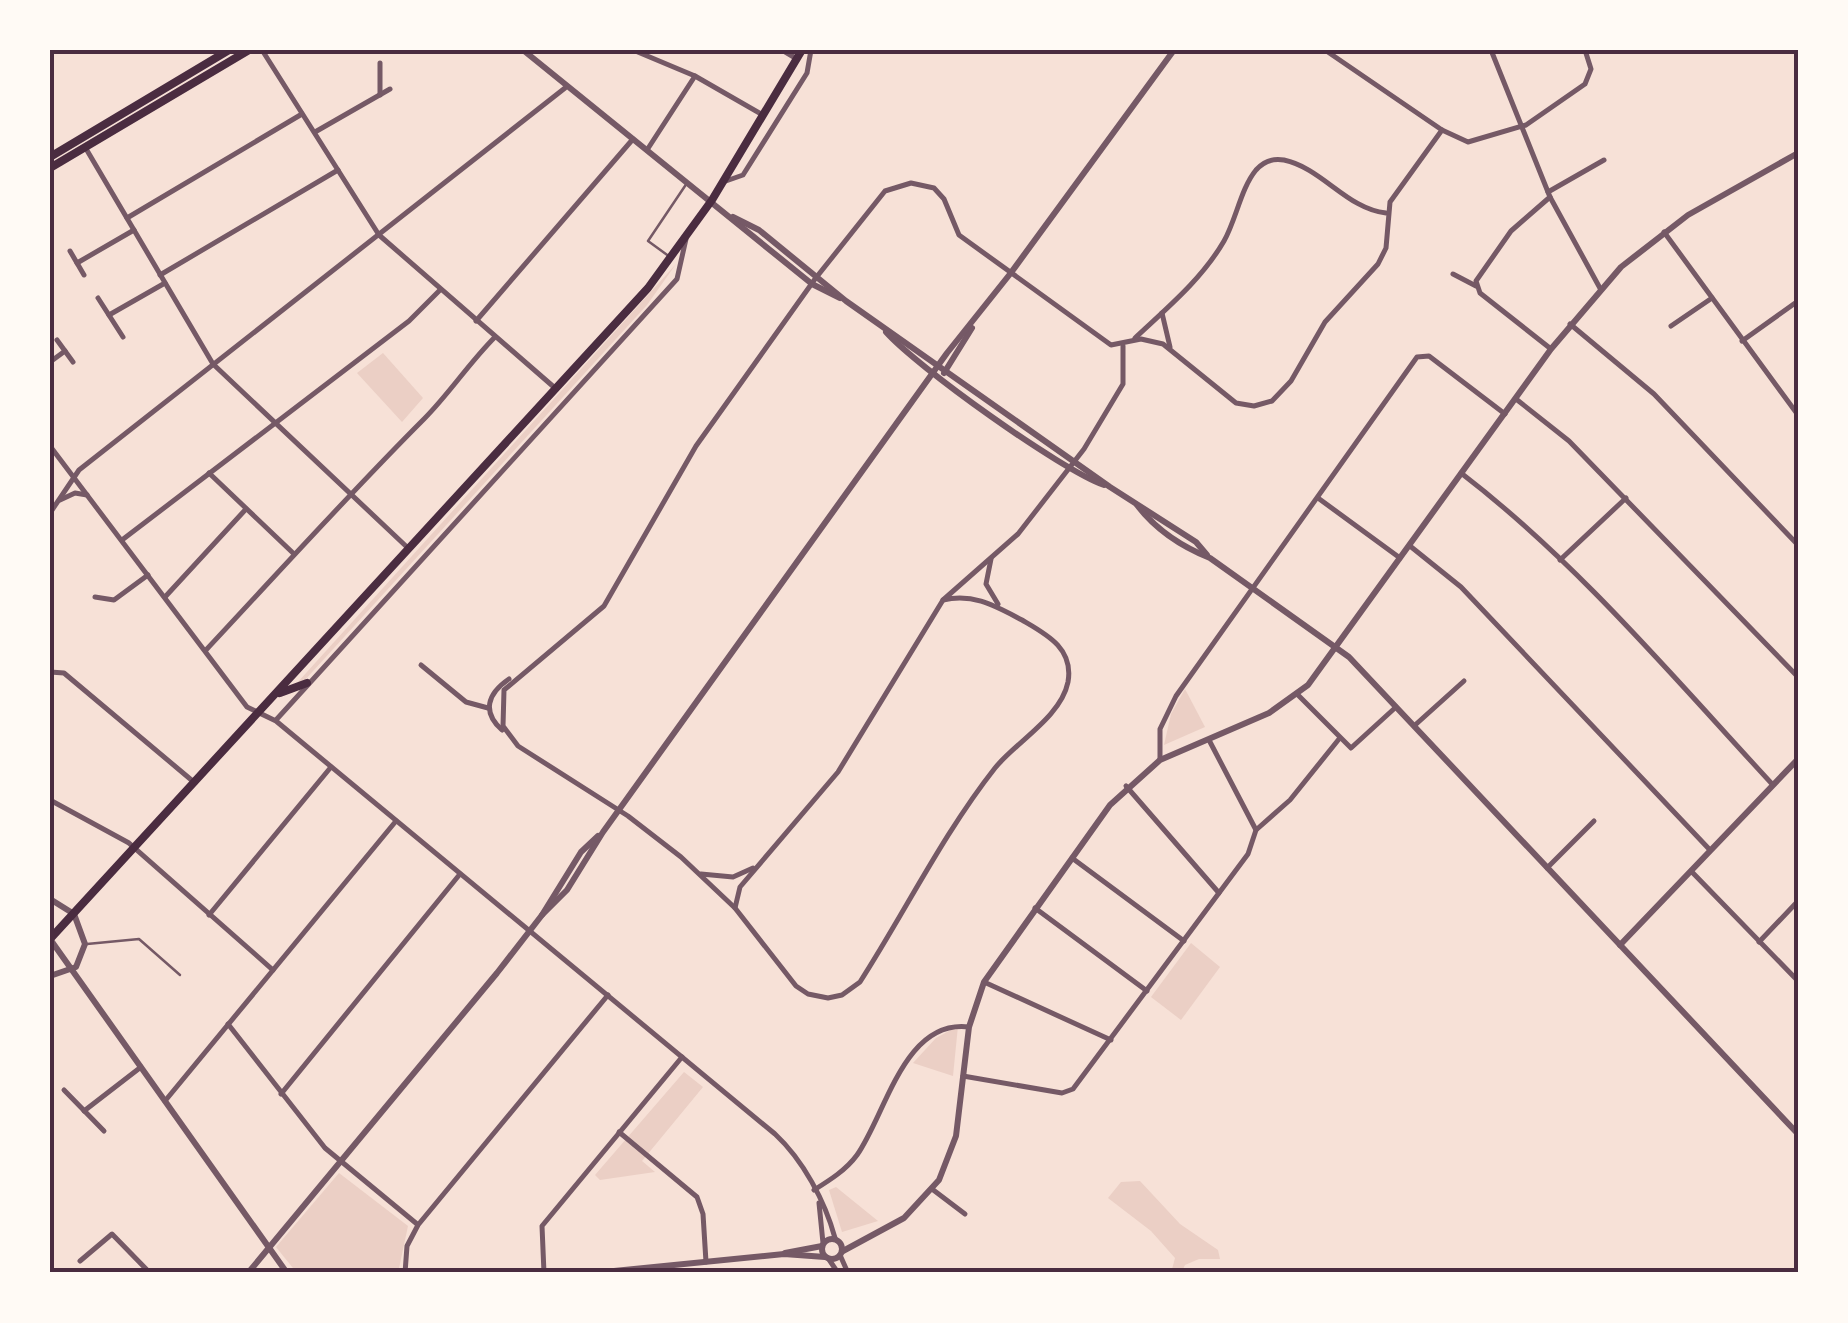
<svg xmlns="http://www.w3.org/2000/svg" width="1848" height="1323" viewBox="0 0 1848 1323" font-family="Raleway,sans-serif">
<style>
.green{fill:#ebcfc5}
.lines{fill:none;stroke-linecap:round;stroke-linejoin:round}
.service{stroke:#755966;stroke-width:2.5}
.minor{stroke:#755966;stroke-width:5}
.tertiary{stroke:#755966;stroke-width:6}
.secondary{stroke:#4a2c40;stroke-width:8}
.primary{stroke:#4a2c40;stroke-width:8}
.neatline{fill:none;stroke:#4a2c40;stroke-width:4}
</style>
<rect width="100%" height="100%" fill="#f7e1d7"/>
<g class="green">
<polygon points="676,264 647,305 304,681 297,683"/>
<polygon points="383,353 423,398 402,422 357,373"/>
<polygon points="1185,689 1205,727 1164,745 1171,714"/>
<polygon points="1191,943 1220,967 1181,1020 1151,997"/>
<polygon points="958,1026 953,1076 913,1063 936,1038"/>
<polygon points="684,1072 703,1087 642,1161 655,1172 600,1180 595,1175"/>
<polygon points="339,1173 408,1226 398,1273 297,1273 276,1247"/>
<polygon points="1140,1181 1180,1224 1218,1250 1220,1259 1199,1259 1185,1265 1181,1273 1171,1273 1175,1258 1151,1231 1108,1198 1121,1182"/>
<polygon points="836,1187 878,1221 842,1232 829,1190"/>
</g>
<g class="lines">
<g class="service">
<polyline points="670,257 648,241 687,183"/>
<polyline points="87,944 139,939 180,975"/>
</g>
<g class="minor">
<polyline points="262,50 379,235 555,388"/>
<polyline points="633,50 695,76 763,115"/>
<polyline points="782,50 797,59"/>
<polyline points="1325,50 1442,130 1468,142 1526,125 1585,84 1591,69 1585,50"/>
<polyline points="1491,50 1550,197 1601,290"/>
<polyline points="380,95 380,63"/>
<polyline points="315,132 390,89"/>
<polyline points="85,147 213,364 409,549"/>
<polyline points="647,150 695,76"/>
<polyline points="723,182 743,175 807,73 811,50"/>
<polyline points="1548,192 1604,160"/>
<polyline points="1550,197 1511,231 1476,281 1480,293 1551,349"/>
<polyline points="127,218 302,114"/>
<polyline points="1664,232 1798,415"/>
<polyline points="70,251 84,275"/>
<polyline points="77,263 134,230"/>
<polyline points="1453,274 1476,286"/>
<polyline points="160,275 338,170"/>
<polyline points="98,298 123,337"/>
<polyline points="1162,313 1170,347"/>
<polyline points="109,315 165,283"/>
<polyline points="476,321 633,139"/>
<polyline points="1570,324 1654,394 1798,545"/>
<polyline points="1671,326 1712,298"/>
<path d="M1135,338C1167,308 1202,279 1224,241C1236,220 1241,188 1256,170C1263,162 1273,158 1284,160C1322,168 1347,209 1386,213"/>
<polyline points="57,340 73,362"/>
<polyline points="1742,341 1798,301"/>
<polyline points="50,362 65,351"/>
<polyline points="1516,399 1569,441 1798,677"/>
<path d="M50,446L247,707L276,721L775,1134C803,1160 825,1201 835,1238"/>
<polyline points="209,473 293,553"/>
<path d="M1461,473C1577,562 1674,678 1773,785"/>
<polyline points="1318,498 1400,558"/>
<polyline points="60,500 75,493 87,495"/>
<polyline points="50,513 79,470 565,88"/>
<polyline points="122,540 409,321 440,290"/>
<polyline points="1410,546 1461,587 1710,850"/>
<polyline points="991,559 986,584 998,604"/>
<polyline points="1560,560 1626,498"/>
<polyline points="95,597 114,600 148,575"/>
<polyline points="165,597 246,509"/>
<path d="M943,600C974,593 995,606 1022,620C1046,634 1074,648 1068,682C1061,717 1016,742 995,768C943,834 905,912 860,982L842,995L828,998L808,994L796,986L735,908L681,857L628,816L518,746L503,726L504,690L604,606L696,446L815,279L885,191L911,183L934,188L944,199L959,235L1111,345L1141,339L1163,344L1236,403L1254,406L1272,401L1291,381L1325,322L1378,264L1386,248L1390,202L1442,130"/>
<path d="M206,650C278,573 349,494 424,419C449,394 469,363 495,337"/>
<polyline points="421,665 466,702 488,708"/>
<polyline points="50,672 64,673 195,783"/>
<polyline points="1297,694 1351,748 1396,707"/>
<polyline points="276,720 677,279 686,239"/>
<polyline points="1414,726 1464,681"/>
<path d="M502,730C482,712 487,694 509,679"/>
<polyline points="1160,760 1160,729 1176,696 1417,357 1429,356 1505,414"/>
<polyline points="1126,786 1219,893"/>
<polyline points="50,800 129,843 273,970"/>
<polyline points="1256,830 1290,800 1339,739"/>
<polyline points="1072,858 1184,941"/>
<polyline points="1547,868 1594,821"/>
<polyline points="1691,871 1798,981"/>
<polyline points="701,874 733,877 753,868"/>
<polyline points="735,908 740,887 838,772 943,600 1018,534 1084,449 1123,384 1123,346"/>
<polyline points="1035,908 1147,991"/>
<polyline points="209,915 331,767"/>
<polyline points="1759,942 1798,901"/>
<polyline points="984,982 1111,1040"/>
<polyline points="228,1024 325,1148 417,1224"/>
<polyline points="963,1076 1062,1093 1073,1089 1248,854 1256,830 1209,740"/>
<polyline points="64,1090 104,1131"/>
<polyline points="281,1094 460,874"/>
<polyline points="165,1101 396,821"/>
<polyline points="84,1111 141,1067"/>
<polyline points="619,1132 697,1197 703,1214 706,1262"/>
<polyline points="932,1189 965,1214"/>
<path d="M814,1190C830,1180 846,1170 857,1155C886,1114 904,1019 969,1027"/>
<polyline points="819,1203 823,1243"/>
<polyline points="840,1255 848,1273"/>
<polyline points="828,1258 838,1273"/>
<polyline points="80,1261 112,1234 150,1273"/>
<polyline points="405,1273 407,1246 418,1225 608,995"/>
<polyline points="544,1273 542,1226 682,1057"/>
</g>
<g class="tertiary">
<polyline points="523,50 812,284 840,298"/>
<polyline points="733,217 759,230 846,301 1110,487 1196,542 1207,555"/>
<path d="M886,332C917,367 1061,470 1104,485"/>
<polyline points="944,373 972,328"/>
<path d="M1137,505C1156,530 1180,546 1210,558L1349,657L1798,1134"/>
<polyline points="50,899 74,914 85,944 76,967 50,976"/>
<polyline points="542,915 567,890 603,832 947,353 1010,274 1174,50"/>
<polyline points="50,939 287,1273"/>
<polyline points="1620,945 1798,759"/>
<circle cx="832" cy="1249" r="10"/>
<polyline points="843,1251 904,1218 939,1180 956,1136 969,1027 984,982 1110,805 1160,760 1269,713 1308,685 1551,349 1621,267 1688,215 1798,153"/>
<polyline points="785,1253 822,1246"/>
<polyline points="248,1273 497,973 542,915 581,852 598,836"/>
<polyline points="594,1273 784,1254 825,1257"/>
</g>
<g class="secondary">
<polyline points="280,693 307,683"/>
<polyline points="50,939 648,288 712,200 802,50"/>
</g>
<g class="primary">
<polyline points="50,157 229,50"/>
<polyline points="50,168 249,50"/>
</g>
</g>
<rect width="1848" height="1323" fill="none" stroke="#fffaf5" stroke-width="105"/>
<rect x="52" y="52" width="1744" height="1218" class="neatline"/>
</svg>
